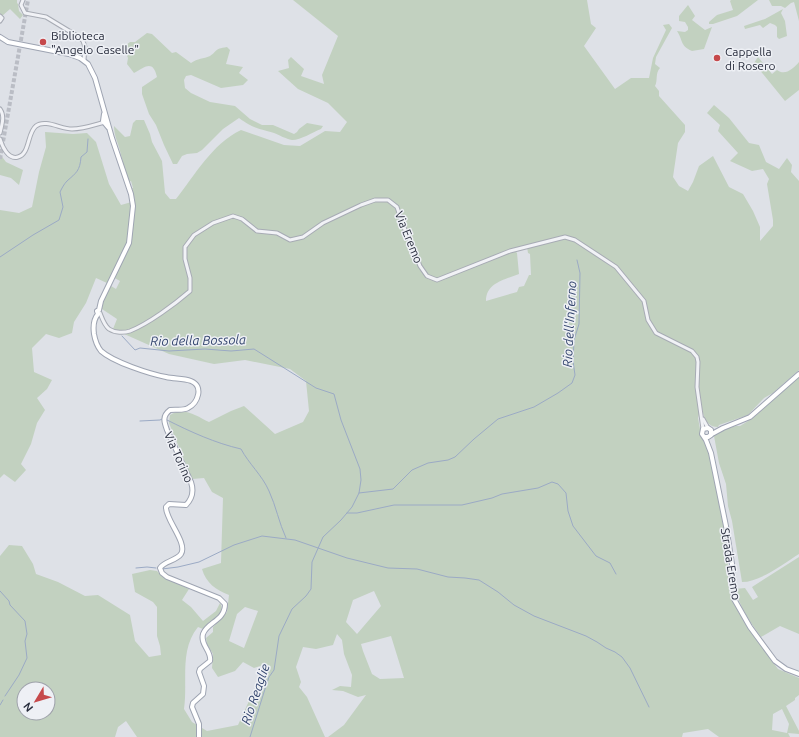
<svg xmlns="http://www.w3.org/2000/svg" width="799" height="737" viewBox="0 0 799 737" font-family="Ubuntu,sans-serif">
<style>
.green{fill:#c2d1c0;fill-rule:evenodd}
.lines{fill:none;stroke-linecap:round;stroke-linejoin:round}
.stream{stroke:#9baac5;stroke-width:1}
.major-tunnel{stroke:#babdc5;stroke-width:4;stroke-dasharray:4 2;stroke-linecap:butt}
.minor-casing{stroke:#a7abb4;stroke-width:5}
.major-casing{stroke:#9ea4b2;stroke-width:6}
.minor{stroke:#f1f2f6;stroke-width:3}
.major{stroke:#fff;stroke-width:4}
.poi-dot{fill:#c6494b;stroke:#eef0f5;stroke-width:1.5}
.labels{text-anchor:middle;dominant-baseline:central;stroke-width:3;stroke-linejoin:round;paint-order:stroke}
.poi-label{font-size:12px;fill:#282d3d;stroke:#eef0f5;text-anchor:start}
.street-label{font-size:12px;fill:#282d3d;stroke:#eef0f5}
.water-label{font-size:13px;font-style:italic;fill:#35476f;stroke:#eef0f5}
</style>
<rect width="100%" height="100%" fill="#dee1e7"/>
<g class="green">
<polygon points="0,0 19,0 17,0 17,3 18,4 19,11 23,15 20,19 10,9 2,16 0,13"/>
<path d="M293,0H587L591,24L596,28L584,46L615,89L631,78H649L653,58L666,30L663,25L669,24L672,28L656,57L655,64L660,68C655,73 658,81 655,86L659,91V96L685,125V132L678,143L673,177L679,186L688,191L693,182L699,166L713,156L729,187L743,194L753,211L760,227V241L773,226V220L767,184L769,179L763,169L752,171L730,161L738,153L718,131L720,125L707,113L714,105L729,118L749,143L759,145L766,162L779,169L787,158L792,165L791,172L799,181V370L773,393L764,398L748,415L719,425L718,427C702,427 703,408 699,396L697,397L700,410L698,418L700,429V434L703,439L708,450L724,524L728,567V584L732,599L739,613L753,635L778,669L799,678V695L795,698V700L786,706L799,731V734L788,733L790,737H719L708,729L683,733L682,737H328L344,725L366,695L358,697L343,691L332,690L340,686L351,687L352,675L344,654L342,640L337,634L333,645L316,649L303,647L296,667L301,682L299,687L307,697L325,737H137L126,721L118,727L115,737H0V556L9,545L22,546L33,564L36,574L58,582L85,596L98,595L130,615L135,641L149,657L161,655L160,646L157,636V607L153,602L135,592L132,574L150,570L157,571L163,577L189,589L182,600L191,607L203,621L216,611L220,603C227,614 210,622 203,629L198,627C179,650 188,681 184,709L192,722L207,731L238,725L266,664L254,668L243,662L235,671L218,677L212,668L213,654L207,644L206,638L213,632V627L227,612L229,595C216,590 206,583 202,569L221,563L223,498L212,492L204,478L192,479L169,423L170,415C183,406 197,416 209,422L231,411L244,406L275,434L303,422L309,411L306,381L290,369L245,360L214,364L169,354L113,329L117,319L102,309L103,301L111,286L116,289L120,281L111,276L107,283L96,278L86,303L74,322L72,333L59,338L46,334L32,348L34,372L52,380L47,389L37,398L45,410L37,423L31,444L21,464L26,470L15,482L4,474L0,478V210L19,213L32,207L39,172L46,147L45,132L73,134L87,133L96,142L109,184L121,205L135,201L132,188H133L131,181L129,182C125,172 123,162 120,151C118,142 114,136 114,126L125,137L130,136L133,123L136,120H144L150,134L152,142L162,161L165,193L170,199H176C195,175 212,144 241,130L284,145L300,146L325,131L340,132L347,122L328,103L298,89L278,71L289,68L288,60L291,57L304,69L301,76L324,84L322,75L338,36ZM550,239L551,241L527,247L528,253L530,254L531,275H529L524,286L519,287L517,292L486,301C486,283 504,280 519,274L517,253L515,251L527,246ZM374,591L381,606L357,634L346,622L353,600ZM245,607L258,611L244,648L229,641L237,614ZM391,636L404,678L380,679L372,674L363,651L361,644ZM24,689H48V713H24ZM782,709L789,724L787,733L772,730L773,714Z"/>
<polygon points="731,0 758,0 737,16 713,24 709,24 709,22 717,15 733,10 730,1"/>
<polygon points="769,0 799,0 799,21 794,2 791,3 785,8 781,6 772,6"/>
<path d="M688,5L695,16L692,20L705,30L712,27L704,49L692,51C680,46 683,40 677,31L685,32L688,30V27L685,22L679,21V16Z"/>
<polygon points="783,9 781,13 785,21 787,36 779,39 777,37 777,27 775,25 770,23 763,28 760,25 745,29 744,26 765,19"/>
<path d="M147,33L152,34L172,53L176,52L191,63C198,58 203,59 210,56C218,51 213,49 227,47L230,50L226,64L243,67L239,73L248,80L243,85L221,88L191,75L186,76L184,80L185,88L191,93L210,102L235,106L250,119L262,125H273L294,134L297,132L299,129L307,123L323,126L321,129C313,132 301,140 292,140C286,139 279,135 274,133C258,128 254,129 239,118L223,129L202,150L197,153L187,154L182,156L177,164H173L164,145L156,125L149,114L142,94V87L157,77C153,60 146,66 134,73L127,64L128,58L124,49L126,45L130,42H135Z"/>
<path d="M758,57L772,74L777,70C785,76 793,69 799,62V90L785,101L754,63Z"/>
<polygon points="0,154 6,162 23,170 19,185 11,178 0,175"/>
<path d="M799,377V554C783,564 760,582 742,582L732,521L728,506L726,484L719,463L714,436L720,431L736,426H740L753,418Z"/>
<path d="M799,557V634L780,626L761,637C750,622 740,607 735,589L745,588L753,600L758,597L752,587Z"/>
</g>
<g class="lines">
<g class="stream">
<path d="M0,257L33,235L59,220L63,207L60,192C62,188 64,184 67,181C76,173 80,171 81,157L87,152L88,139"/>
<polyline points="122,336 135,350 140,348 169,351 205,349 231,351 254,349 316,388 334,394 341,420 360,469 361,480 359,493 352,507 341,520 323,537 312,562 311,589 306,596 292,609 279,636 274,670 269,677 265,689 250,737"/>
<path d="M167,420C191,432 215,443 241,449C249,464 262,475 269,491C276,506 279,523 286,538"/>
<polyline points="140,421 160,420 162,419"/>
<polyline points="359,493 393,489 412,470 428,463 448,460 455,457 474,439 498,419 534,407 558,393 572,383 575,375 573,361 574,340 579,324 580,273 577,260"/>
<polyline points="347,513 357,513 394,505 462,505 492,498 502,494 538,488 552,482 558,484 566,493 568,511 573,526 596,556 610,563 616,574"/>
<polyline points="136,568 147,567 156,568"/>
<polyline points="162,569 178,567 199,562 234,545 262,536 295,540 347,558 388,568 417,569 448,577 465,578 479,580 498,592 514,605 534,616 586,636 597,642 606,648 615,652 622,657 630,668 649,707"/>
<polyline points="0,591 9,601 10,605 25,621 27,634 25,641 27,658 19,675 5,696"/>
<polyline points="0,705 3,700"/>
</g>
<polyline class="major-tunnel" points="0,159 28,0"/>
<g class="minor-casing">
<g id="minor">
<polyline points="23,0 21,5 25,13 46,17 79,37 83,41 85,47 84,60"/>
<polyline points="0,16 2,18 0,21"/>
<path d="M0,109C5,116 2,124 0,133"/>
<path d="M0,139C2,146 8,160 18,157C30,154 27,133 36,126C45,119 61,129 72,129C83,129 94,125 105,122"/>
<path d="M100,313C102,318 104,325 109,329C115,333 124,333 130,331C148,324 175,304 190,291V278L185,259V247L194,235L213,223L233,216L242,219L257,231L277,233L290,240L303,237L323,223L361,205L375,200H388L397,207L403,225L420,266L427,276L437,280L510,251L565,237L575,240L616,267L644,301L648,320L656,333L692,351L697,357L698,362L697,387L703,429"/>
<polyline points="703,419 708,428"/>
</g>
</g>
<g class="major-casing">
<g id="major">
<path d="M0,37L8,42L69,54L80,58L88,64L95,78L112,138L131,194L133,206L129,243L101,301L99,310L97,311L98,314C93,320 93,327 94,334C95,340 97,346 101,351C113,362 150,374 166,377C174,379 183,378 191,381C204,386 198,403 188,408C183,411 176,409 170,410C162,416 164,422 167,430L191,482C194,491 193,498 186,505L169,504L166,507C165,519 188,543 181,554C176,561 164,561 160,568L162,573L167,577L219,598L225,604C225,621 207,622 203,634C200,645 212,651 210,661L200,669L199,672L204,686L203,694L193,703L192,707L199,724V737"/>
<polyline points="104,114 103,121 108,127"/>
<polyline points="712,434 723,428 750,417 799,374"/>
<polyline points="705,437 708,437 711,435 711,430 708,428 703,429 702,434 706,440 711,453 726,526 732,564 734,599 750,627 775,661 786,669 799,674"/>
</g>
</g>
<use href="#minor" class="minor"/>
<use href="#major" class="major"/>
</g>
<g class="poi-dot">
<circle cx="43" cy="42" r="4"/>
<circle cx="717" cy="58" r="4"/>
</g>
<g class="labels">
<g class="poi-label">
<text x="51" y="35">Biblioteca<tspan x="51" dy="14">"Angelo Caselle"</tspan></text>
<text x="725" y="51">Cappella<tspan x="725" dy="14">di Rosero</tspan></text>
</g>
<g class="street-label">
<text transform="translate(409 237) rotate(68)">Via Eremo</text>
<text transform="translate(179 457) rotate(66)">Via Torino</text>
<text transform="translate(731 564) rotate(81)">Strada Eremo</text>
</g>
<g class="water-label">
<text transform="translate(569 324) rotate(-87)">Rio dell'Inferno</text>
<text transform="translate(198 340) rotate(-1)">Rio della Bossola</text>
<text transform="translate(255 694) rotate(-71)">Rio Reaglie</text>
</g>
</g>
<g transform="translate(36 701) rotate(232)"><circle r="19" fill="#eef0f5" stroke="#9fa2ab"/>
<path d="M0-3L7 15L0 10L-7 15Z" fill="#c6494b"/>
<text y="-6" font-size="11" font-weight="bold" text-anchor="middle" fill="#282d3d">N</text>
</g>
</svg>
